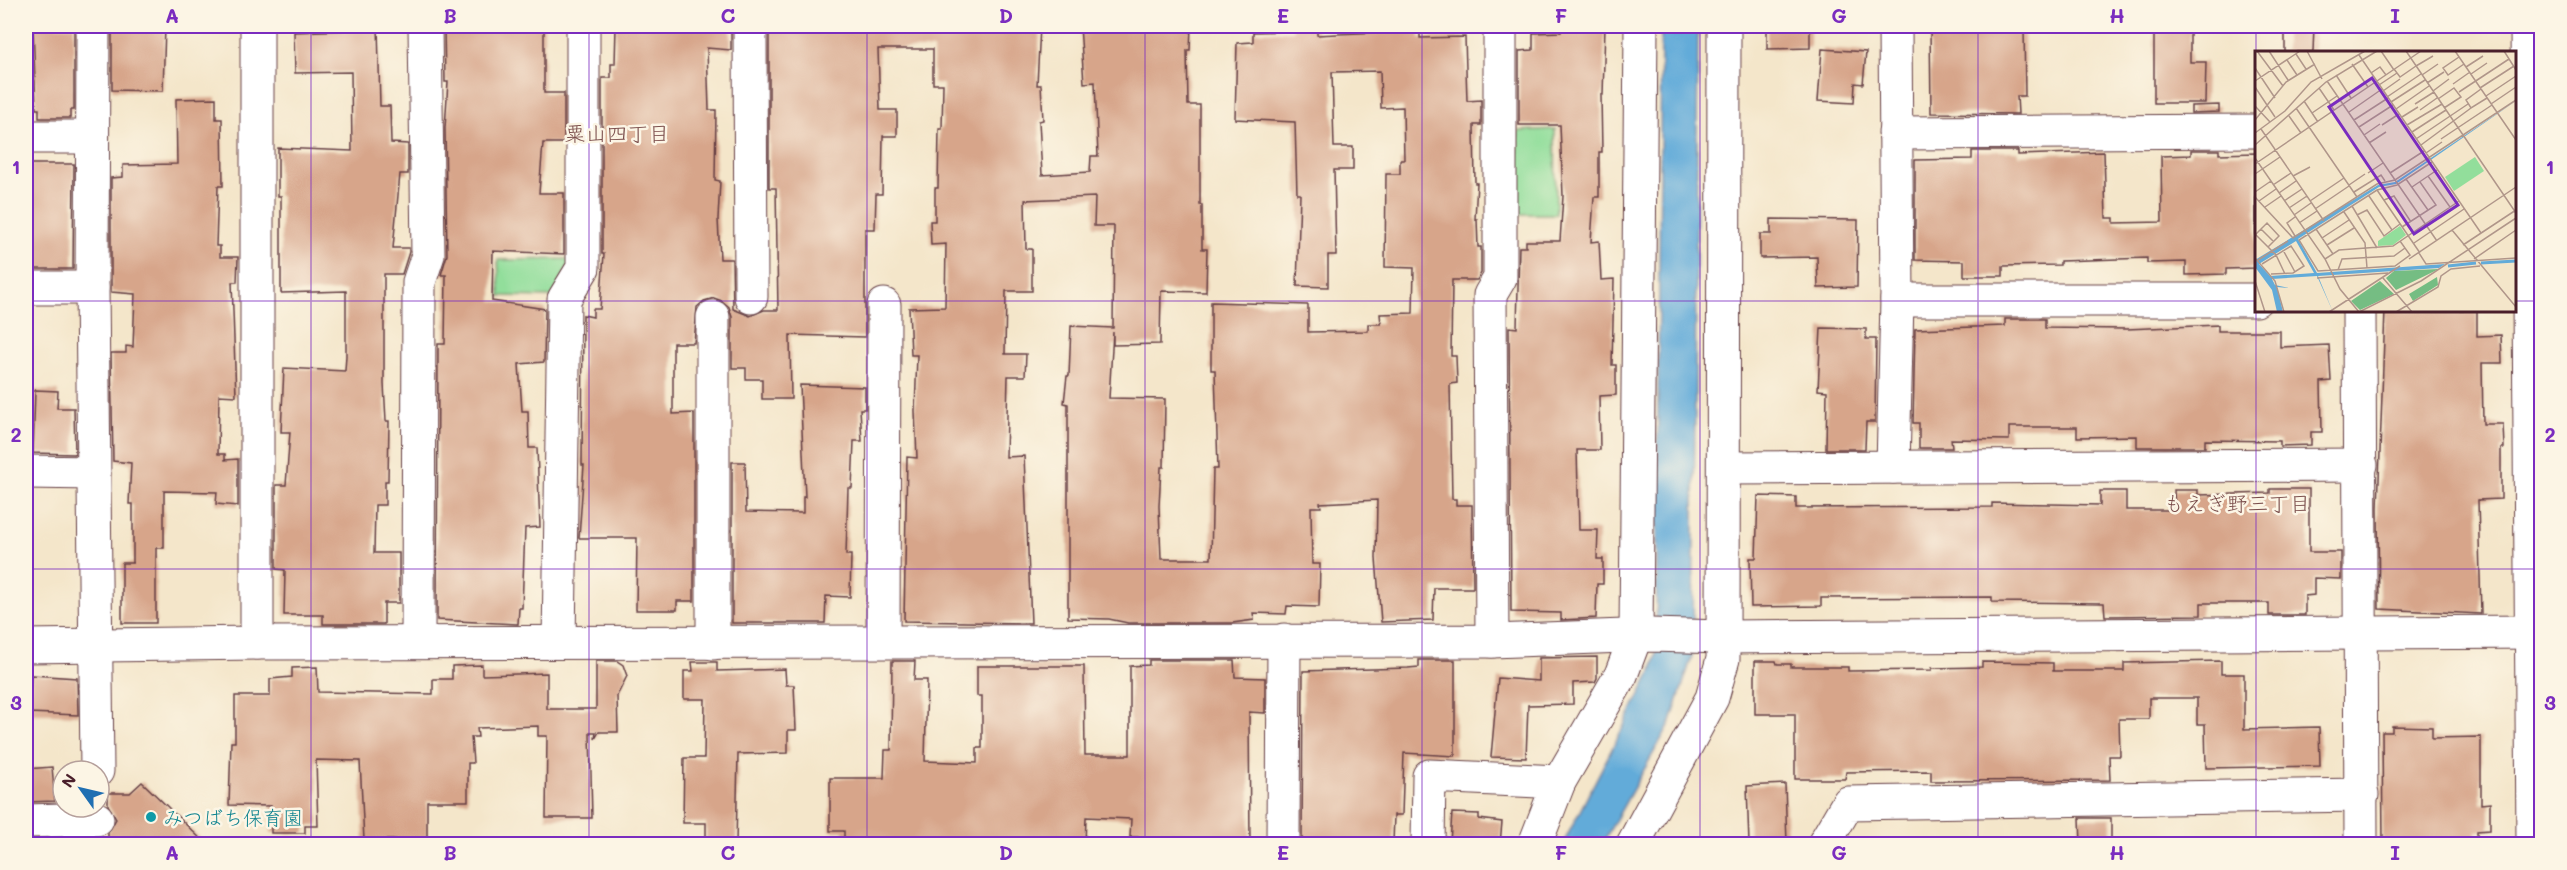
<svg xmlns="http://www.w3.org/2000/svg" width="2567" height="870" viewBox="0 0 2567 870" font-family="Mali,'Klee One',sans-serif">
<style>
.park{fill:#92de9b;stroke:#6e7e63;stroke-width:1.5}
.water{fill:#62abd9;stroke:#566582;stroke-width:1.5}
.building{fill:#d7a58a}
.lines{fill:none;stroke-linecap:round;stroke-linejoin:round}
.street-casing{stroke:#643d43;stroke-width:35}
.street{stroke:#fff;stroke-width:33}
.grid{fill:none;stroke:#7b2cbf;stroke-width:1.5;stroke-opacity:0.55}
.culture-dot{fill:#0f9aa8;stroke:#fcf5e5;stroke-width:2}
.labels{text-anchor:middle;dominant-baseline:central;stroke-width:5;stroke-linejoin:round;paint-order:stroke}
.culture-label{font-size:20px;fill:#0d838f;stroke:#fcf5e5;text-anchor:start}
.neighbourhood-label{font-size:21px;fill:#7b4e4c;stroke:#fcf5e5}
.inset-river{fill:none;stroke:#62abd9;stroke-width:3}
.inset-road{fill:none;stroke:#b0968a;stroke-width:1.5}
.view{fill:#7b2cbf;fill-opacity:0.15;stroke:#7b2cbf;stroke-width:3}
.inset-edge{fill:none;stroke:#4a1f2b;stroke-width:3}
.neatline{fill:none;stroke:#7b2cbf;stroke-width:2}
.grid-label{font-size:20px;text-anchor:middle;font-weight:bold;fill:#7b2cbf}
</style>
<rect width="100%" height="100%" fill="#fcf5e5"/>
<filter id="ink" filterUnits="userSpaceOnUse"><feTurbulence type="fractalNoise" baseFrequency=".0167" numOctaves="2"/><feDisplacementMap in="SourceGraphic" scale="12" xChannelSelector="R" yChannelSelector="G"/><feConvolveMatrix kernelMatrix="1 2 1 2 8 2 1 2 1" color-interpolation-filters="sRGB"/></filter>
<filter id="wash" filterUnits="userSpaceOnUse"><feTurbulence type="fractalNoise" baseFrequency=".008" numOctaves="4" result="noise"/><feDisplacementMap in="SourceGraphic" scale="24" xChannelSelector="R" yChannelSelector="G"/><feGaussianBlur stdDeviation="1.35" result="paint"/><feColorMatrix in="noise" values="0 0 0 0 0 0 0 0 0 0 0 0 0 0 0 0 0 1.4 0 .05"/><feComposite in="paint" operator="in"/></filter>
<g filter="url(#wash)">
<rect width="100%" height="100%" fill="#f4e6ca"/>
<g class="park">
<polygon points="1555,129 1556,214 1517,214 1518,131"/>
<polygon points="572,259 553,297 500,296 498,260"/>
</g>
<polygon class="water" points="1661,26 1698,26 1693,653 1671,722 1602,844 1563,844 1652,671 1656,655"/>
<g id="blocks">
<g class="building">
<polygon points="33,26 74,26 74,110 70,110 70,118 39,118 39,109 36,109"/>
<polygon points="112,26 165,26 163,91 112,90"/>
<polygon points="352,26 378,26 380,106 390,106 391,143 408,144 408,174 400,174 393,248 409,248 409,252 402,274 384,274 384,384 386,421 389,421 388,481 385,481 385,505 375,505 374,553 399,553 399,603 384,603 384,624 323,624 323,615 284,615 285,570 276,569 276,485 286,485 290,432 281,432 284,368 345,371 346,356 346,291 281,293 281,196 278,196 278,148 352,151 351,72 295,73 294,32 352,30"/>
<polygon points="444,26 544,26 544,93 564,93 564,143 543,143 539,193 564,193 564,254 493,251 492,301 545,309 544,362 519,364 522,411 528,411 529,448 537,448 540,527 525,528 522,608 519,608 518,624 437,620 438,344 445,344 446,275 441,275 447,255 445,128 448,82 445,82"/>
<polygon points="616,26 731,26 731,50 707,48 709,110 716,110 715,180 720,181 718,219 720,259 732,259 733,309 750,316 764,310 778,310 776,188 769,188 769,26 1040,26 1037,85 1041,85 1043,120 1039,121 1042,175 1090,172 1091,156 1098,156 1095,82 1084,83 1080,26 1191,26 1190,50 1187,50 1188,105 1200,105 1200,205 1202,205 1202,249 1207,249 1206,292 1161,291 1160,344 1113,345 1113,332 1109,398 1165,399 1164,467 1161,467 1159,506 1161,559 1211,559 1213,469 1218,469 1215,370 1211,370 1211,302 1308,305 1308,332 1368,331 1368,324 1381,324 1380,314 1413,313 1414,268 1385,267 1386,174 1400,174 1400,160 1404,160 1403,107 1381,108 1380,71 1332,72 1334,147 1353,147 1353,170 1334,170 1336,255 1328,255 1328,287 1297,286 1300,194 1297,194 1295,122 1235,119 1237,43 1253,42 1253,32 1293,31 1293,26 1317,26 1317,35 1379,32 1379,26 1420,26 1420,38 1465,37 1467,101 1481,100 1481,125 1474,125 1475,183 1477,183 1475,219 1477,219 1478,247 1481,247 1481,273 1477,280 1452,280 1451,356 1456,356 1457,383 1450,384 1452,499 1456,499 1456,505 1472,505 1473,588 1434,588 1433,620 1381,622 1376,558 1377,500 1320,503 1321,507 1311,507 1312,564 1320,564 1319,607 1287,606 1286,614 1253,613 1254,620 1232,623 1128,623 1109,619 1068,618 1068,404 1064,403 1067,376 1069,376 1071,326 1113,328 1114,226 1094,226 1095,197 1025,200 1026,249 1032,249 1032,291 1006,291 1005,354 1026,354 1025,376 1008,376 1006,457 1024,456 1031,623 904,621 907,457 917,458 915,411 917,355 911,355 909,308 945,307 946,244 931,245 930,221 935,221 935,188 938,188 939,129 942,129 943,84 933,84 933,49 878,49 880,110 897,110 897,136 883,136 882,194 876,194 875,229 865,229 865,337 790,335 791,399 762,399 762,379 746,379 746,368 732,368 732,317 729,307 722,301 714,298 704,301 697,307 694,343 673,343 673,414 694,413 694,601 677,601 677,610 636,610 637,538 579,538 584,465 582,465 583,315 593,317 593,309 600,309 604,254 602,254 602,78 611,78 611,64 615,64"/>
<polygon points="1561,26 1605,26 1603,95 1601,95 1602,152 1599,152 1599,197 1594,197 1591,242 1599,241 1601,280 1614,279 1612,365 1616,365 1616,395 1599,396 1600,450 1577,450 1579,530 1598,530 1597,559 1603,559 1603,584 1597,584 1596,618 1561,620 1561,613 1511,612 1509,327 1517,328 1519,247 1526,247 1526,241 1560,241 1563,196 1560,125 1519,125 1519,51 1533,50 1533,33 1561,32"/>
<polygon points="1767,26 1810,26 1810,48 1767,49"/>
<polygon points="1930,26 2024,26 2025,96 2017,96 2018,114 1931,113"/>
<polygon points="2154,26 2190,26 2190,62 2206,62 2205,103 2154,103"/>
<polygon points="2285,26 2314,26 2313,52 2285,52"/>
<polygon points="1822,49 1866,52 1863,84 1855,83 1854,103 1818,101"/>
<polygon points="216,98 216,119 222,119 223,186 218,186 216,246 220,246 220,257 238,257 237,282 232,282 236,396 219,395 218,454 225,454 225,460 238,459 238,506 216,504 217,492 164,491 164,548 156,548 156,623 122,623 122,563 133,563 133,504 129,504 131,463 113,461 111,353 126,353 126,346 133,347 135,294 111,292 111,178 123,177 123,165 177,164 176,99"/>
<polygon points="2219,105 2219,112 2191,113 2191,106"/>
<polygon points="2191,150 2219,150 2219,154 2256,153 2256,268 2226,269 2226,274 2186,275 2186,262 2147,263 2147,258 2060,261 2060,265 2003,266 2003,276 1964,276 1964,261 1915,260 1915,160 1972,159 1972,151 2018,151 2018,155 2104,152 2106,218 2114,218 2114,223 2162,222 2161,156 2191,155"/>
<polygon points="30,164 74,164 73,269 27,269"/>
<polygon points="1771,219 1858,220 1857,287 1818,288 1817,257 1760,258 1760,234 1771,234"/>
<polygon points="2385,310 2477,310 2477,336 2501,335 2502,363 2482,363 2483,424 2503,424 2504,448 2501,448 2501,499 2478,500 2481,614 2379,609 2378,508"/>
<polygon points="2005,319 2045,319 2045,328 2127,329 2218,325 2218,331 2280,331 2280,347 2329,345 2331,381 2321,382 2322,432 2311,432 2311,445 2280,446 2280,441 2205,440 2205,447 2137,447 2137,436 2077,437 2077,427 2009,427 2009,440 1951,439 1952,448 1919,448 1919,423 1913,423 1915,329 2005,326"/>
<polygon points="1821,328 1866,329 1866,339 1876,339 1875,422 1866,422 1865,449 1826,449 1827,391 1818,390"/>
<polygon points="800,385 865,387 865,409 860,409 862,441 854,441 852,488 848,488 846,555 851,555 850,597 826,596 825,623 732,623 732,462 745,462 746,512 803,513 803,497 805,497"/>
<polygon points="35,390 58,391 57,408 74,408 75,454 33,453"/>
<polygon points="2270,489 2309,489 2309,552 2341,552 2341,579 2314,578 2314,595 2305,596 2305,615 2269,615 2269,603 2201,603 2201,615 2105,616 2104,603 1992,602 1992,597 1821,598 1821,606 1751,607 1750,558 1756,558 1758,496 1796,497 1796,508 1992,507 1992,503 2100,505 2100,491 2126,491 2126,510 2175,510 2174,490 2198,490 2198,495 2270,493"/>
<polygon points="1597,657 1597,678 1595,682 1573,683 1573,704 1528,705 1526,758 1491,757 1498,678 1539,681 1539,658"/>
<polygon points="1149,660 1234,660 1235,677 1265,678 1265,713 1249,712 1250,844 1138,844 1138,837 1130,837 1131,819 1086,817 1085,844 844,844 844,831 830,831 830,778 884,778 885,750 891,750 892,661 915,661 914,680 927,680 925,761 977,763 977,748 982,748 982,696 977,696 977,666 1084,666 1085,755 1130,755 1130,666 1149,665"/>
<polygon points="1419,660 1455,660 1455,756 1404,753 1402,815 1394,815 1393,844 1302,844 1303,671 1408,668 1419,667"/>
<polygon points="596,661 617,661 623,665 627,676 617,696 618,732 599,732 595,739 596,732 590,732 592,818 546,818 547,736 538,736 538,726 477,728 478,737 471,737 473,763 468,763 468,801 427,801 427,840 364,840 360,761 316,760 318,826 305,826 305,833 271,833 271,806 229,805 231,742 235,742 235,696 270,696 270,679 292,677 292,668 317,667 318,692 433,694 433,679 452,679 452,666 482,665 482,675 547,673 547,709 596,709"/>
<polygon points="1755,661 1776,661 1777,664 1791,664 1791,667 1848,667 1848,671 1932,670 1932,668 1982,667 1982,662 2053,663 2053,671 2124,671 2124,663 2221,661 2221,674 2244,674 2244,729 2319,727 2320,766 2206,768 2205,724 2197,724 2197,698 2149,698 2149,719 2119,719 2120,756 2109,756 2110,780 1931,781 1931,771 1846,772 1845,779 1795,779 1795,714 1755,714"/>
<polygon points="692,662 717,662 717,671 785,669 786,685 794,685 796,730 788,730 788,753 738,754 736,844 706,844 706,823 683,823 684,758 704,758 705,699 684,699 684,671 693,671"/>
<polygon points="31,675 77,678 78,715 29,713"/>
<polygon points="2392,726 2432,727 2432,738 2481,737 2481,804 2490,803 2490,830 2477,831 2477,844 2383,844 2382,732 2392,732"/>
<polygon points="52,767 55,801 26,802 26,769"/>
<polygon points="142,782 206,844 108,844 108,833 116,819 108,805 108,793 130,793"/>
<polygon points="1785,784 1787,844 1749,844 1747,786"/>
<polygon points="1452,813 1479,814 1479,819 1502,822 1500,844 1450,843"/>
<polygon points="2080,818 2111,818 2111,844 2081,844"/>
</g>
</g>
</g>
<g filter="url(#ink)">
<use href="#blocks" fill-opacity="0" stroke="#643d43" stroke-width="1.5"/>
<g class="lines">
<g class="street-casing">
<g id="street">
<polyline points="93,26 92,288 97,771"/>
<polyline points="257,26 257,643"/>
<polyline points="750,26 751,297"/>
<polyline points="2527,26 2533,844"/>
<polyline points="1895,133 2256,131"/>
<polyline points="26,137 92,137"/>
<polyline points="26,288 92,288"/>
<polyline points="1897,300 2256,300"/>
<polyline points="2359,310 2361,844"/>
<polyline points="713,317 713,643"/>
<polyline points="1893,467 1897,300 1895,26"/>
<polyline points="1724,468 2361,465"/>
<polyline points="26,472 94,473"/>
<polyline points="883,641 884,305"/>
<polyline points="1492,641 1490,295 1500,278 1500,26"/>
<polyline points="418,642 419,282 428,255 425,26"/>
<polyline points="559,642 564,299 583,268 583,26"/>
<polyline points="26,646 257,643 1492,641 1651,635 1723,637 2542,632"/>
<polyline points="26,821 97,819"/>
<polyline points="1283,844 1284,640"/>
<polyline points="1428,844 1429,776 1559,782"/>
<polyline points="1535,844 1559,782 1621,675 1636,635 1641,26"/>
<polyline points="1633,844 1712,698 1723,659 1724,26"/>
<polyline points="1824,844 1848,803 2362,795"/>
</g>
</g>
<use href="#street" class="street"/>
</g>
</g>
<path class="grid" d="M311,26V844M589,26V844M867,26V844M1145,26V844M1422,26V844M1700,26V844M1978,26V844M2256,26V844M26,301H2256M2514,301H2542M26,569H2542"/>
<circle class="culture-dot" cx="151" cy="817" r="6"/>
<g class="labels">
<g class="culture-label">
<text x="163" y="817">みつばち保育園</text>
</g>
<g class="neighbourhood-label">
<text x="617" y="132">粟山四丁目</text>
<text x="2237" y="502">もえぎ野三丁目</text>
</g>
</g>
<g transform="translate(2255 51)">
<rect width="261" height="261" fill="#f4e6ca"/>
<path d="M184,218L141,239L131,227L139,220ZM182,226L183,234L158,250L154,243ZM125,230L139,243L105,259L96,250Z" fill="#75bd83"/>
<path d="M220,106L229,120L199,140L190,126ZM145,175L151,184L138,194L123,195V190Z" fill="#92de9b"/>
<path d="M261,50L141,133L124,136L43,188L62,222L190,213L184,217L63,225L78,261L62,225L17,228L20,234L34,237L22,236L28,261H22L17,239L0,216V209L123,134L140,131ZM41,190L59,222L15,225L4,213Z" fill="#62abd9" fill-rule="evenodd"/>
<path class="inset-river" d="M226,212L261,210M193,215L221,212"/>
<path class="inset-road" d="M2,0L28,35M14,0L33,29M52,0L67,28M126,0L139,19M151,0L261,162M200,0L261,89M249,0L261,19M41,3L51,18M104,4L226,182M204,6L188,17L193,24L209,13M32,9L42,24M97,13L113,36M161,15L178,5M211,16L228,5M0,17L20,47M139,18L145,26L161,15M116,22L125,16L131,24M216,23L232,12M81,24L96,47M167,24L183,13M0,30L45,0M72,30L182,190M172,32L189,21M198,33L215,21M124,34L142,22M0,36L20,66M64,37L79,59M225,37L259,15M226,38L211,49L216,57L232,47M128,40L145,28M178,40L194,28M204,41L254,8M231,45L261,25M132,46L166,23M183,48L199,37L206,46L189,57M49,50L63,71M136,51L170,29M160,53L179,41M236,53L261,36M0,55L15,71M41,57L102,146M141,58L174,35M165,59L182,47M94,61L127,38M57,62L82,45M34,65L46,82M147,66L163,56M0,69L31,31L60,13M99,69L133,47M127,74L144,63M152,74L187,53M104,76L138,54M6,78L69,170M157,81L191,59M0,82L30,60L56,31L110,0M109,84L125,73M161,88L213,53M186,88L237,54M114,92L131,81M0,94L71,31L122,0M166,94L216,57M171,102L187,91M0,107L70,208L85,238L104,261M0,113L166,0M113,122L128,112M135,122L169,100M0,123L25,106M38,125L55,116M173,125L195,156M151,128L173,159M18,134L36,122M94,134L110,123M157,136L182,119M122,139L165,202M0,141L16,130M99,141L126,124L130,130M24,142L41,130M114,145L137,179M0,146L38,187L122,133L140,129L261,49M129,149L139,145L156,171M4,150L21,138M29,150L47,138M55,150L89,127M97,155L122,197M10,156L26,145M34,157L52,145M60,158L94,135M89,161L110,192L112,217M39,164L56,152M102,164L112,159L129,185L145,173M40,166L32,172L40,185M44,172L62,160M147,176L181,154L165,131M6,178L19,191M61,178L78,203M197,179L261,256M0,183L21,204L30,223M0,184L12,172L24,185L13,196M67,187L94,169M145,190L155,204L140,215L63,220L44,189L122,139L142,134L177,111M159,192L209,158M72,194L99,177M208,194L261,159M28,199L40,221M164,202L171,213L261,207M0,207L20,230L29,261M70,208L84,199L138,195L204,150M154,208L261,136M219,208L261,179M3,209L33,190M7,213L36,195L49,215L38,222L16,223M83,219L87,208L139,205L150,197M62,227L133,222M128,227L157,261M0,230L10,261M74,261L145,215M104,261L166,230L261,167M141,261L183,236L186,225L196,218L225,215"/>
<path class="view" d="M117,27L203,154L159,183L74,56Z"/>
<rect width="261" height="261" class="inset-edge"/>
</g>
<rect width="2567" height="870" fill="none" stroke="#fcf5e5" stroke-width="66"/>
<g transform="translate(81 789) rotate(304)"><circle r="28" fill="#fcf5e5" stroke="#b59f9b" stroke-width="1.5"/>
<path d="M0-4.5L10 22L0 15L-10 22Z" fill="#1f6fb2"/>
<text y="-9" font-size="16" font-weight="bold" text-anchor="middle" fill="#4a1f2b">N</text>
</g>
<rect x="33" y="33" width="2501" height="804" class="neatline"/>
<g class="grid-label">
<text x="172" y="23">A</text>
<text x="450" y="23">B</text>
<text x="728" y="23">C</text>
<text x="1006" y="23">D</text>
<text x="1283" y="23">E</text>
<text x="1561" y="23">F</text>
<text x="1839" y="23">G</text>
<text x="2117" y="23">H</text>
<text x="2395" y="23">I</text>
<text x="16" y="174">1</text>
<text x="2550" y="174">1</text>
<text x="16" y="442">2</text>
<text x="2550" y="442">2</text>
<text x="16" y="710">3</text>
<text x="2550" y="710">3</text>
<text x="172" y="860">A</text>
<text x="450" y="860">B</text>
<text x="728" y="860">C</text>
<text x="1006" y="860">D</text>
<text x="1283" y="860">E</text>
<text x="1561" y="860">F</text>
<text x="1839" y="860">G</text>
<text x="2117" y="860">H</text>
<text x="2395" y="860">I</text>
</g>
</svg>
